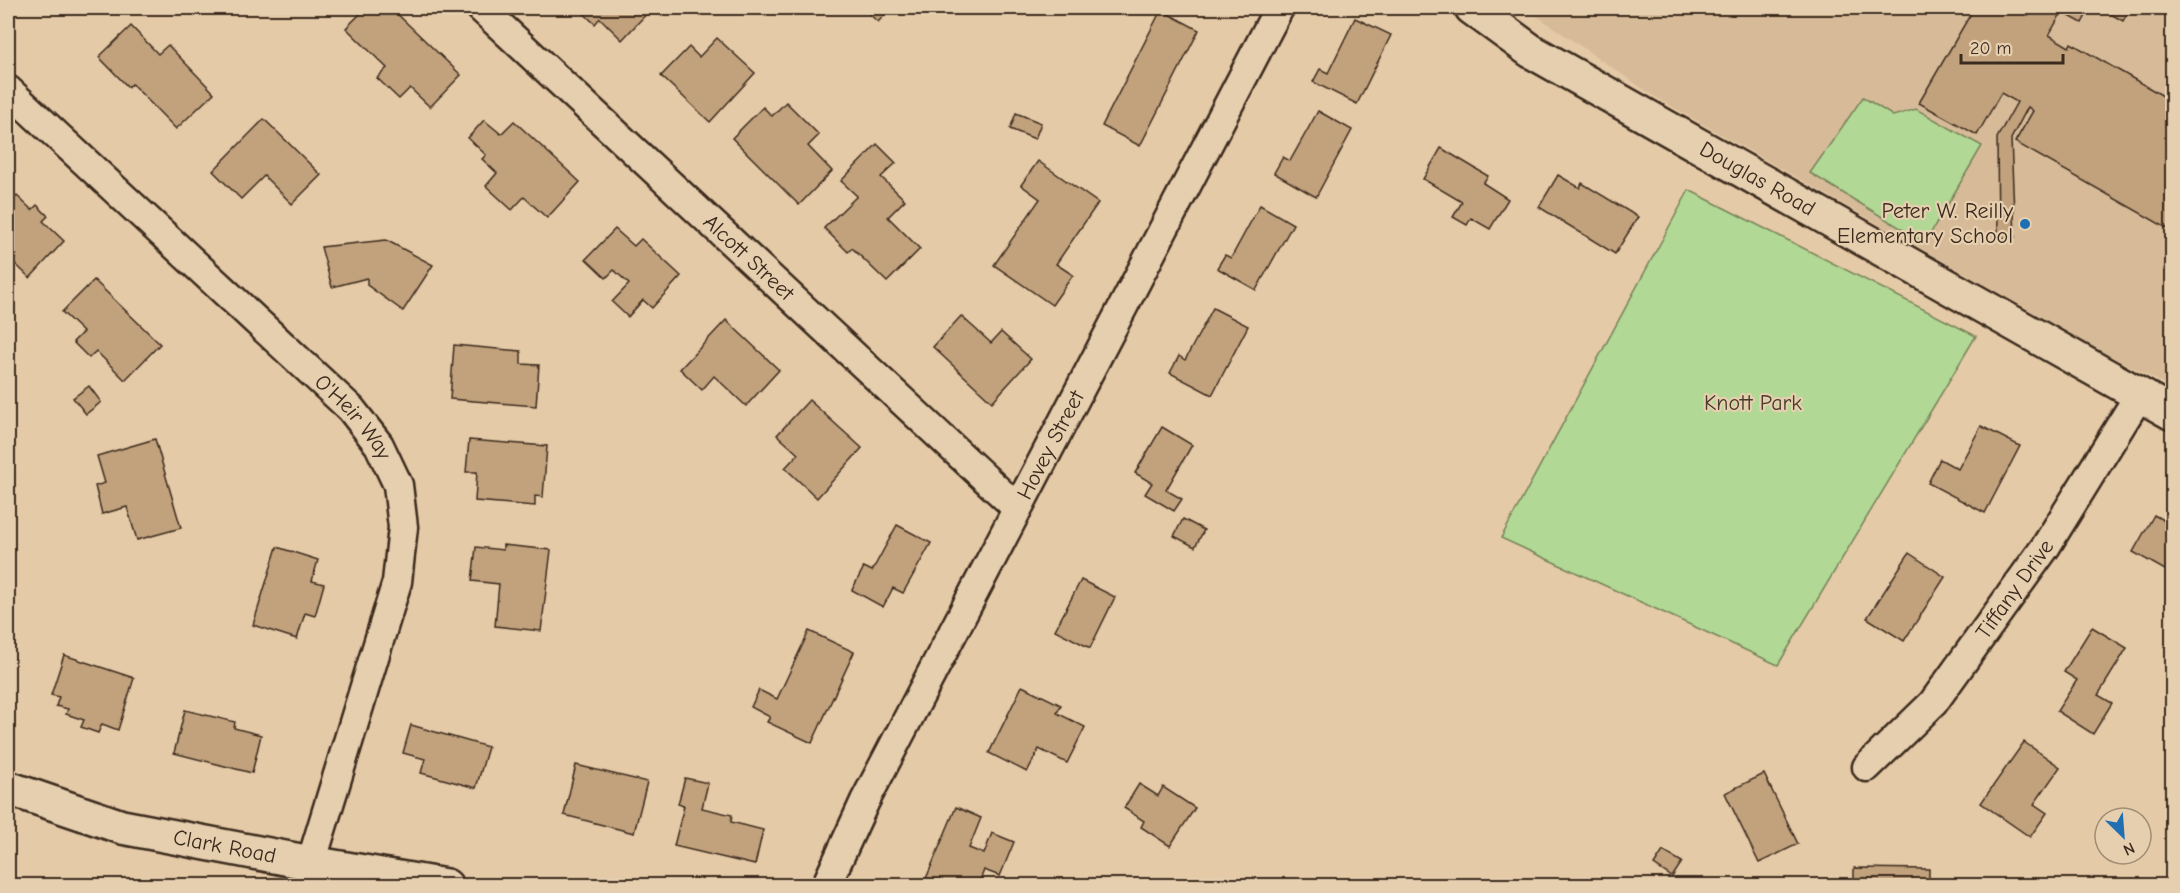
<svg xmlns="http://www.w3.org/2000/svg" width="2180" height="893" viewBox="0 0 2180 893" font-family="'Comic Neue',sans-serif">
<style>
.built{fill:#d7bb98}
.green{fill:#b1d894;stroke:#768159;stroke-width:1.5}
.building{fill:#c1a27c;stroke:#3b2a1e;stroke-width:1.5}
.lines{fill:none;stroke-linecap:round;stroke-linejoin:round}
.minor-casing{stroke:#3b2a1e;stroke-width:33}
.tertiary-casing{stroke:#3b2a1e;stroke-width:38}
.minor{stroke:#e6cfaf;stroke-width:28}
.tertiary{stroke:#e6cfaf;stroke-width:33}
.poi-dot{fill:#1f6fb2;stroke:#e6cfaf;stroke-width:2}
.labels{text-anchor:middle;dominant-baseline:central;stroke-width:4.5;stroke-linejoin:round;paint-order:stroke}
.street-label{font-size:22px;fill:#3b2a1e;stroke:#e6cfaf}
.poi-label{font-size:22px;fill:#3b2a1e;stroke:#e6cfaf;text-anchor:end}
.park-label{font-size:22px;fill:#473b2a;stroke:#e6cfaf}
</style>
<rect width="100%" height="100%" fill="#e5caa7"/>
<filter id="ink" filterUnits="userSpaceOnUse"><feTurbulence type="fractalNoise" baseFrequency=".0167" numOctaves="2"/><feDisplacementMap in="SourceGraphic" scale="12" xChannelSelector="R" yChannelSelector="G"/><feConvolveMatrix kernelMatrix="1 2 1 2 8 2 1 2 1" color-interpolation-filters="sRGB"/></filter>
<g filter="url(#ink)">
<polygon class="built" points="1525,8 2172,8 2172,388 2101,351 1655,97"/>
<g class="green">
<polygon points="1863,97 1893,116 1916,109 1982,146 1925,243 1810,173"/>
<polygon points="1689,190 1976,336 1778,665 1501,538"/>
</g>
<g class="building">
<polygon points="366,8 391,8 461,75 430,107 410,88 399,99 377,78 387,68 346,28"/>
<polygon points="578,8 650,8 651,9 622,40 600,18 595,24"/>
<polygon points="863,8 891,8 878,22"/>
<polygon points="1974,8 2030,8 2038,12 2041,8 2090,8 2082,23 2062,12 2049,35 2069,47 2071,43 2172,101 2172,231 2015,142 2033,111 2028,107 2011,139 2015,237 1998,238 1997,138 2017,102 2001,93 1977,135 1919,103"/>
<polygon points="2100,8 2130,8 2123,21"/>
<polygon points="1161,10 1199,30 1140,146 1102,126"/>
<polygon points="1355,18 1391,35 1357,104 1313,82 1320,69 1328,73"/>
<polygon points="131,26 158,54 168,45 214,93 176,129 132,84 128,87 99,57"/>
<polygon points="717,38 755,73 710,122 661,76 689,47 699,57"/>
<polygon points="786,102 819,135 808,146 832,171 799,205 732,138 763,107 772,116"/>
<polygon points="1318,111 1352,130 1316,197 1274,173 1283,157 1290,161"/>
<polygon points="1016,113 1041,123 1035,139 1010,129"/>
<polygon points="264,119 321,175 292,204 264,176 241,199 213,171"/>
<polygon points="484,120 501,134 514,121 580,182 547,218 524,197 512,210 486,186 497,173 482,159 486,155 468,138"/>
<polygon points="877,144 896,163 881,177 905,200 888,217 920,249 887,282 852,248 848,252 824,228 857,196 841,181"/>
<polygon points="1441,148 1488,176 1483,183 1508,199 1490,229 1471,218 1467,225 1453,217 1462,202 1423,179"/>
<polygon points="1038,161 1098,203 1056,264 1073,275 1052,305 994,265 1040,199 1021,185"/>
<polygon points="1558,175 1580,188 1582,183 1638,217 1615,254 1539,207"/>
<polygon points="8,194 14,199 17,196 32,210 37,205 48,216 43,221 64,241 30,278 8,257"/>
<polygon points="1260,205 1293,224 1256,290 1217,268 1225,255 1231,258"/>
<polygon points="615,229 634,246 641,239 681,276 652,308 643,300 628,317 612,302 629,284 614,270 606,278 586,259"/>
<polygon points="386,240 433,265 403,311 367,285 367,278 332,287 321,247"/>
<polygon points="94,280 160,344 125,380 96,351 89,358 73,342 83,332 62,312"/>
<polygon points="1213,308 1248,326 1212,395 1170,373 1179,356 1185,360"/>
<polygon points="961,316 991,343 1001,332 1031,359 992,402 933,347"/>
<polygon points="726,320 779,370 746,406 714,376 702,390 680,369"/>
<polygon points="454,345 521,351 521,364 539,365 536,406 450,399"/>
<polygon points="89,386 101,402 86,414 73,398"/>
<polygon points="809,400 862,448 817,498 785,468 798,454 777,435"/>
<polygon points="1981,426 2020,446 1985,513 1928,483 1940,459 1958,469"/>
<polygon points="1162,427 1192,445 1166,490 1182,499 1174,511 1145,494 1152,483 1135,473"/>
<polygon points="155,439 181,528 137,540 127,507 102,514 95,486 105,483 97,456"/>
<polygon points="469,440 547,446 543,497 535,496 535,506 475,501 477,472 466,472"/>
<polygon points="2154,515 2172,525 2172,574 2133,552"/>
<polygon points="1183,519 1204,530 1195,547 1174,536"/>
<polygon points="897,525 931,543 903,593 893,588 883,607 852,590 864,567 872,571"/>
<polygon points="503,545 551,550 541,631 495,626 499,584 472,581 476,547 503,550"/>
<polygon points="277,547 318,560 312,581 324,584 315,616 305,613 297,639 253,625"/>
<polygon points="1909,553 1945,577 1904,641 1867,618"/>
<polygon points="1081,580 1115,597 1090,648 1055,630"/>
<polygon points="2092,627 2127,648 2098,695 2112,703 2093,734 2057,711 2077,680 2064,672"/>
<polygon points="809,631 854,652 812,743 767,722 770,717 751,707 759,690 777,699"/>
<polygon points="64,655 134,678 118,730 102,724 98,733 81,727 84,720 66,714 68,709 56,706 59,697 51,695"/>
<polygon points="1022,686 1061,705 1057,713 1085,727 1067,763 1039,749 1027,772 989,753"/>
<polygon points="185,710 235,722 234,728 261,735 252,773 174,753"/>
<polygon points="411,725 488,747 476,788 421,773 425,759 403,753"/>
<polygon points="2024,742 2060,767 2034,804 2047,813 2030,837 1981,803"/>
<polygon points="576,765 647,782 634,833 564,815"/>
<polygon points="1764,774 1798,844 1759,863 1725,793"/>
<polygon points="685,778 708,783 702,808 732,815 731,822 763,830 755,865 674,846 684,806 678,804"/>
<polygon points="1139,784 1158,796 1163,787 1195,808 1170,846 1141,827 1144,821 1124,808"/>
<polygon points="956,807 981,818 969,848 984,854 992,833 1014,842 1000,876 984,870 978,886 936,886 925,881"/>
<polygon points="1663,851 1682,862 1672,877 1654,865"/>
<polygon points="1854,868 1929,869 1929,886 1854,886"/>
</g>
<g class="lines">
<g class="minor-casing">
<g id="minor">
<path id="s1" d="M481,8L1017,508"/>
<path id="s2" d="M8,90L351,409L379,445L398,485L403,527L397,582L311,863"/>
<path id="s3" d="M1867,767L1933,703L2046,546L2140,394"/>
<path id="s4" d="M826,886L865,801L1279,8"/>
</g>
</g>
<g class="tertiary-casing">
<g id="tertiary">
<path id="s5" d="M1472,8L1531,51L2172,413"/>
<path id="s6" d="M8,788L122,827L311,863L446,886"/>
</g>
</g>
<use href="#minor" class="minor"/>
<use href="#tertiary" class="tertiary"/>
</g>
</g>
<circle class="poi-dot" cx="2025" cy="224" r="6"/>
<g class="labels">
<g class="street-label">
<text stroke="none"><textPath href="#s5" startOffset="333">Douglas Road</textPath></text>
<text stroke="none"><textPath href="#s1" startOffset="366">Alcott Street</textPath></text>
<text stroke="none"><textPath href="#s2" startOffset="476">O'Heir Way</textPath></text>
<text stroke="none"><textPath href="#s4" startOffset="495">Hovey Street</textPath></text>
<text stroke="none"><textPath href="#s3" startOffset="232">Tiffany Drive</textPath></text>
<text stroke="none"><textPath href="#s6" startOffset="225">Clark Road</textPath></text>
</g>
<g class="poi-label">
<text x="2013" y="211">Peter W. Reilly<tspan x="2013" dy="25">Elementary School</tspan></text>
</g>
<g class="park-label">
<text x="1753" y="403">Knott Park</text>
</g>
</g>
<rect width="2180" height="893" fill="none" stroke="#e6cfaf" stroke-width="30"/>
<rect x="15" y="15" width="2150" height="863" fill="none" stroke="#3b2a1e" stroke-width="2" filter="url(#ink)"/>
<g transform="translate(2123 836) rotate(155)"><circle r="28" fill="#e6cfaf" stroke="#a28d75" stroke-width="1.5"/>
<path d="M0-4.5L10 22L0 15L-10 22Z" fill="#1f6fb2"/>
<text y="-9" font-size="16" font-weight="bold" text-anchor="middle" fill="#3b2a1e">N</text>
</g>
<path d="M1961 54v9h102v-9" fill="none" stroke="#3b2a1e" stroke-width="3"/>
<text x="1970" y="54" font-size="18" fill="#3b2a1e" stroke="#e6cfaf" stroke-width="4.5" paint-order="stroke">20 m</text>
</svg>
